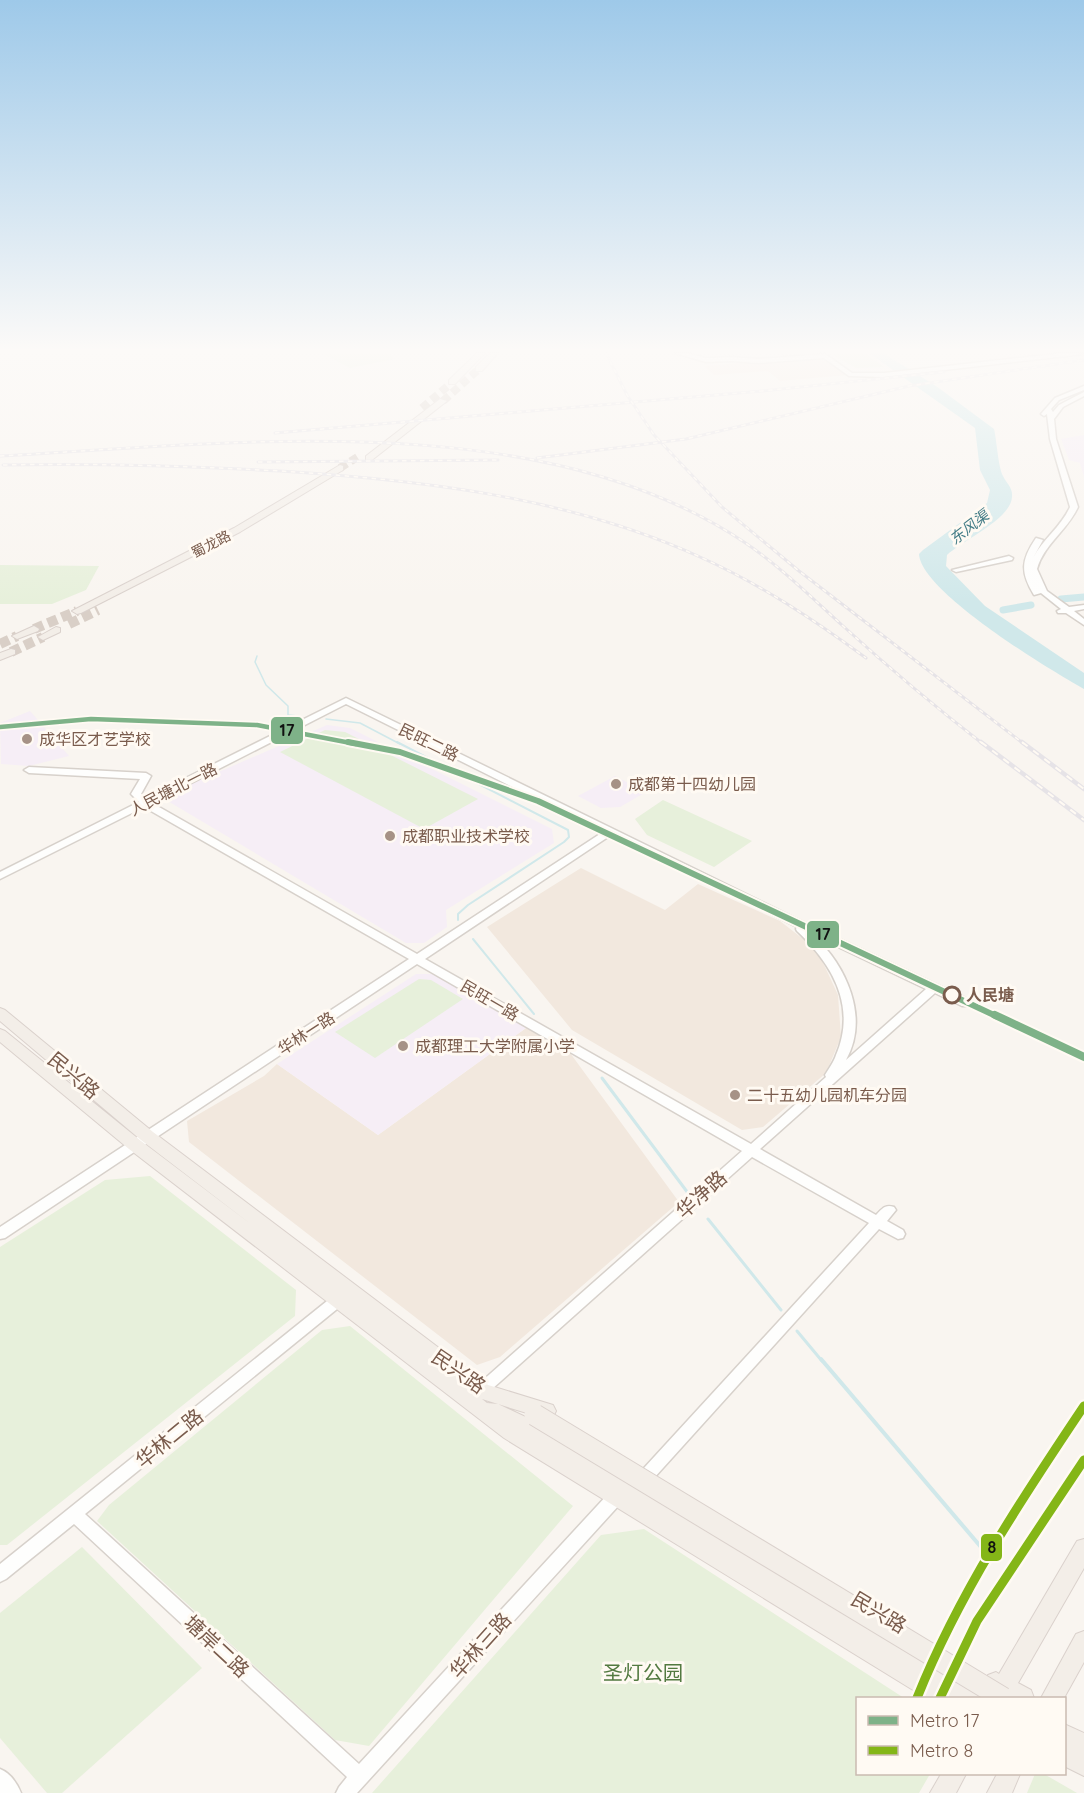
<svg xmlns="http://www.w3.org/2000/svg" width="1084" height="1793" viewBox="0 0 1084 1793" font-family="Quicksand,'Noto Sans SC',sans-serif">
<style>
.residential{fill:#f2e8de}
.commercial{fill:#f6e8e1}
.education{fill:#f6eef6}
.green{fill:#e7f0db}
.water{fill:#d0e8ea}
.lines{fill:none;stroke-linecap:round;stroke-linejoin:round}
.stream-far3{stroke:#d0e8ea;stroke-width:1.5}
.stream-far2{stroke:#d0e8ea;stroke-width:2}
.stream-far1{stroke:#d0e8ea;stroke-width:3}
.stream{stroke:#d0e8ea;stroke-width:4}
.canal{stroke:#d0e8ea;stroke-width:7}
.major-tunnel-far1{stroke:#d9cfc7;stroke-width:8;stroke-dasharray:8 4.5;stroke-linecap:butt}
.major-tunnel{stroke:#d9cfc7;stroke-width:10;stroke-dasharray:10 5;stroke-linecap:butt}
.minor-casing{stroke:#d7d1cb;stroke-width:3}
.major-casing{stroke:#dad1cc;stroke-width:2}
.minor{fill:#fefefd;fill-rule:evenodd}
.major{fill:#f3eee8;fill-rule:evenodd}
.rail-far1-casing{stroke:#e6e3e7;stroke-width:3}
.rail-casing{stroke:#e6e3e7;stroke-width:4.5}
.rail-far1{stroke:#fffaf3;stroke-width:1.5;stroke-dasharray:4.5;stroke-linecap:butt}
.rail{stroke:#fffaf3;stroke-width:2;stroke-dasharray:7;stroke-linecap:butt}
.major-bridge-casing{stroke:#dad1cc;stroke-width:23;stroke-linecap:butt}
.major-bridge{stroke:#f3eee8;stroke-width:21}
.metro-1-far2-casing{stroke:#fffaf3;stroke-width:8}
.metro-1-far1-casing{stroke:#fffaf3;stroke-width:10}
.metro-1-casing{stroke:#fffaf3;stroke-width:12}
.metro-2-casing{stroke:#fffaf3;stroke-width:14}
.metro-1-far2{stroke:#7eb288;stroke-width:4.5}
.metro-1-far1{stroke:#7eb288;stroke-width:6}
.metro-1{stroke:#7eb288;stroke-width:8}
.metro-2{stroke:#84b617;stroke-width:9}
.poi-dot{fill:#a69286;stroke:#fffaf3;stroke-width:2}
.stop-dot{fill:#fffaf3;stroke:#7a5c4d;stroke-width:3}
.labels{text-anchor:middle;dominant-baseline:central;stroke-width:6;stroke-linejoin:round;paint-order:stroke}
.far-street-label{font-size:14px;fill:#7a5c4d;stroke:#fffaf3}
.far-water-label{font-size:15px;font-style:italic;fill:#437c86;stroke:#fffaf3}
.poi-label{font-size:16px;fill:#7a5c4d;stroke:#fffaf3;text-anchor:start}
.street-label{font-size:16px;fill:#7a5c4d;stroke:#fffaf3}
.stop-label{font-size:16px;font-weight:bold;fill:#7a5c4d;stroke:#fffaf3;text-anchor:start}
.near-street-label{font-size:20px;fill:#7a5c4d;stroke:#fffaf3}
.near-park-label{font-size:20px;fill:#537a41;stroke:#fffaf3}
.line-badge{stroke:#fffaf3;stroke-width:2}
.pale-badge-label{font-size:16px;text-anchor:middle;font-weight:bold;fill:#111}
</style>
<rect width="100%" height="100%" fill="#f9f5f0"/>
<g class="residential">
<polygon points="581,868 665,910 698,884 780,921 807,942 820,956 838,995 841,1037 826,1073 763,1127 742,1130 572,1030 487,927"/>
<polygon points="526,1028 565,1046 679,1202 500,1357 477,1365 189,1142 187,1121 264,1076 277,1064 378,1135"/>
</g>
<polygon class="commercial" points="824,356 848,375 780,381 768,371 714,375 705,366"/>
<g class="education">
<polygon points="1084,435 1084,477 1080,463 1069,460 1061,439"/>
<polygon points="30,711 69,756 29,766 1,764 0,723"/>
<polygon points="327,725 350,728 552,829 554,843 446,910 447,927 424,943 406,943 161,797"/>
<polygon points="615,776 646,792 620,807 601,808 578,796"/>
<polygon points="416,974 434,974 526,1028 378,1135 277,1064"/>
</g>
<g class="green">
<polygon points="322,353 389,353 394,359 350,368"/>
<polygon points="830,353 865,353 884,367 856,368"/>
<polygon points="0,565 99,566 86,590 52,604 0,604"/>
<polygon points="325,730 345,732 478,799 424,829 280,752"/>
<polygon points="663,800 752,841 714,867 647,835 635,819"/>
<polygon points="419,979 431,980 463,999 375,1058 335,1032"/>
<polygon points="150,1176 296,1290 295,1316 7,1545 0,1545 0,1247 105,1180"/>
<polygon points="350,1326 573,1506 369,1746 335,1740 97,1521 109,1505 322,1330"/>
<polygon points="644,1529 904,1698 858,1698 858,1774 930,1774 919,1793 372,1793 601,1535"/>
<polygon points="82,1547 202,1668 62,1793 47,1793 0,1738 0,1613"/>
<polygon points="1035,1774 1044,1774 1077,1793 1027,1793"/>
</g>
<path class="water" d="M869,353H883L936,386L994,429C997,442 998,466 1003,476C1006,483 1013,487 1012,497C1011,519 963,540 947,555L946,566L985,606L1084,673V689C1050,670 921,592 919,554L923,550L987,503L990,490L980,470L975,428Z"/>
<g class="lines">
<g class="stream-far3">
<polyline points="257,656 255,662 266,685 288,706 288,715 298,716"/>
<polyline points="326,719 360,723 400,744"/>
</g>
<g class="stream-far2">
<polyline points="397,742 568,830 569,837 564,842 468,905 458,914 458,920"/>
<polyline points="473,939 534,1014"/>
</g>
<g class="stream-far1">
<polyline points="602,1078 688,1193"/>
<polyline points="708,1219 781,1310"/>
<polyline points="797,1331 822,1361"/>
</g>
<polyline class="stream" points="821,1359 992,1560"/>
<g class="canal">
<polyline points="1061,599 1084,597"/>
<polyline points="1003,610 1031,605"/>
</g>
<g class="major-tunnel-far1">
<polyline points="443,401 479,369"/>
<polyline points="422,408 449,385"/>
<polyline points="340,468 359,456"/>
</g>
<g class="major-tunnel">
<polyline points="69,624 98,610"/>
<polyline points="34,629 77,611"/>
<polyline points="0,644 17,636"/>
<polyline points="11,652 43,637"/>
</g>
<g class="minor-casing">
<g id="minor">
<polygon points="675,353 686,353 706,358 732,357 758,359 825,354 852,373 884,373 1064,353 1084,354 884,377 849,376 824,358 758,363 732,361 706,362"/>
<path d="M1084,386V390L1059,400L1051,409L1053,412L1059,405L1084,392V396L1063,407L1054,419L1056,439L1078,507C1067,531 1044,544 1037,569L1047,591L1069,607L1084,605V609L1074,611L1084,619V625L1066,613H1058L1057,611L1061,609L1041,593L1034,595C1020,572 1021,560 1036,538L1043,540L1033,558C1043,539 1061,527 1070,507L1050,439L1047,414L1044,416L1041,414L1055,398Z"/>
<polygon points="1009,556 1013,558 1012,560 956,572 952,570"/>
<path d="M346,698L795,918L970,1000L972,1003L970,1006H962L935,993L760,1149L876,1215C882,1209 885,1204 894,1207L896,1210L887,1221L903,1230L905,1234L903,1238L898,1239L879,1229L654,1478L649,1480L644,1478L641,1473L644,1468L869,1223L752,1157L483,1397L478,1399L473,1397L471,1393L473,1389L742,1151L417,964L5,1238L0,1239V1227L409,959L144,807L0,879V872L139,802L131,794L140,779L29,773L24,770L29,767L146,773L151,776L141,794L146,798ZM346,704L603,832L417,954L152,803ZM611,835L797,927L796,929L797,931C832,964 857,1006 836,1055C834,1062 829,1068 825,1075L826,1077L751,1144L425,959ZM813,935L926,989L846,1060C870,1017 846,965 813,935Z"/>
<polygon points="337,1296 342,1297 344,1301 342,1305 85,1514 359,1764 609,1493 615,1491 621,1493 623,1498 621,1503 357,1793 336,1793 339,1787 347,1777 74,1524 6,1579 0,1582 0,1564 332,1297"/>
<path d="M0,1769C10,1773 17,1783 21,1793H0Z"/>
</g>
</g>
<g class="major-casing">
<g id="major">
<polygon points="477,353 485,353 455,384 449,384 449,380"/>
<polygon points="490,353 498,353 482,371 476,371 476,367"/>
<polygon points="440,399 447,401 372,460 366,460 366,456"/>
<polygon points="340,465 343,466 343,470 240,532 81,613 77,614 72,611 234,528"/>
<polygon points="34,626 39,629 38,631 17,639 12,636"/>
<polygon points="56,627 60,628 60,632 43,640 38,637"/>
<polygon points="11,649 15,650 15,654 0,660 0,653"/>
<polygon points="0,1008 5,1010 153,1132 488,1385 553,1405 556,1411 553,1417 546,1419 482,1399 487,1403 498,1404 532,1420 982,1690 985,1698 926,1698 504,1438 129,1149 0,1042 0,1029 5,1031 141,1141 252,1225 141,1140 0,1021"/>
<polygon points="1084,1539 1084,1568 1018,1683 1031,1690 1034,1698 991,1698 985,1683 988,1675 996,1672 999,1674 1077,1541"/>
<polygon points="1084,1631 1084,1662 1064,1698 1041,1698 1076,1634"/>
<polygon points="1064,1724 1084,1733 1084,1776 1064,1766"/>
<polygon points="941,1774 966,1774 956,1793 930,1793"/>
<polygon points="997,1774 1020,1774 1012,1793 987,1793"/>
</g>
</g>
<use href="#minor" class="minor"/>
<use href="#major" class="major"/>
<g class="rail-far1-casing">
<g id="rail-far1">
<polyline points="606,353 627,395 654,435 722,507 799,571 1024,744"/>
<polyline points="275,433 762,391 944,372"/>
<path d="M0,456C234,443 539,405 744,542C780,566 811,597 843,626C888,667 934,706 983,744"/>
<polyline points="537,458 686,439 909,386 1084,360"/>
<polyline points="258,462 498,460"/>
<path d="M3,465C95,463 187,466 280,471C421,480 569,497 700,557C760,584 813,619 866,658"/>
</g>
</g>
<g class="rail-casing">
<g id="rail">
<polyline points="981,742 1084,820"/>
<polyline points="1022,742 1084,789"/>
</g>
</g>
<use href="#rail-far1" class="rail-far1"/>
<use href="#rail" class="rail"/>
<g class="major-bridge-casing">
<polyline id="major-bridge" points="535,1415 1003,1698"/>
</g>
<use href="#major-bridge" class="major-bridge"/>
<g class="metro-1-far2-casing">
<polyline id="metro-1-far2" points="0,727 91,719 257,725 356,744"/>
</g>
<g class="metro-1-far1-casing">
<polyline id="metro-1-far1" points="348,742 400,752 538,801 998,1017"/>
</g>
<g class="metro-1-casing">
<polyline id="metro-1" points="995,1015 1084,1057"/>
</g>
<g class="metro-2-casing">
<g id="metro-2">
<path d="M917,1698C959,1593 1021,1500 1084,1406"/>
<polyline points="940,1698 977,1621 1084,1460"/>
</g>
</g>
<use href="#metro-1-far2" class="metro-1-far2"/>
<use href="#metro-1-far1" class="metro-1-far1"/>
<use href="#metro-1" class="metro-1"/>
<use href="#metro-2" class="metro-2"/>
</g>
<linearGradient id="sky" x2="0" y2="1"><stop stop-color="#9ec9e9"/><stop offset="0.58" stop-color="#fcfaf8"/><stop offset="1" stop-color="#fcfaf8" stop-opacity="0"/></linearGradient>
<rect width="1084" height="604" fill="url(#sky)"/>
<g class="poi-dot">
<circle cx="27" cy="739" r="6"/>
<circle cx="616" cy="784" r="6"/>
<circle cx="390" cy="836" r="6"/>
<circle cx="403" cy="1046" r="6"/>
<circle cx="735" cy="1095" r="6"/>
</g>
<circle class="stop-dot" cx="952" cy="995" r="8"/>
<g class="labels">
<g class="far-street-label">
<text transform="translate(211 544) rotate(-28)">蜀龙路</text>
</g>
<g class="far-water-label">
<text transform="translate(969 527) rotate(-38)">东风渠</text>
</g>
<g class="poi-label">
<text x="39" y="739">成华区才艺学校</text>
<text x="628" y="784">成都第十四幼儿园</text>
<text x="402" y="836">成都职业技术学校</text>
<text x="415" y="1046">成都理工大学附属小学</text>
<text x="747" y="1095">二十五幼儿园机车分园</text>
</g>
<g class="street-label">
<text transform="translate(429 742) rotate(26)">民旺二路</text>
<text transform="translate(173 789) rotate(-27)">人民塘北一路</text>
<text transform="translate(490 1000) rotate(30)">民旺一路</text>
<text transform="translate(306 1033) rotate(-33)">华林一路</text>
</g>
<g class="stop-label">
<text x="966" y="995">人民塘</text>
</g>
<g class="near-street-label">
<text transform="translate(74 1075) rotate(40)">民兴路</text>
<text transform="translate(701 1194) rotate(-42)">华净路</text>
<text transform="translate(459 1371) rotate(35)">民兴路</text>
<text transform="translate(169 1438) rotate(-39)">华林二路</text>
<text transform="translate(879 1612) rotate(31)">民兴路</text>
<text transform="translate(480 1645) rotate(-48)">华林三路</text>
<text transform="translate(217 1646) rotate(43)">塘岸二路</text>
</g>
<g class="near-park-label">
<text x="643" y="1672">圣灯公园</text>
</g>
</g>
<g class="line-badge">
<rect x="270" y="716" width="34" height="29" rx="6" fill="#7eb288"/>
<rect x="806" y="920" width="34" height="29" rx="6" fill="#7eb288"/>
<rect x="980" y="1533" width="23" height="29" rx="6" fill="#84b617"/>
</g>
<g class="pale-badge-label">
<text x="287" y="736">17</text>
<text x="823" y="940">17</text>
<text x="992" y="1553">8</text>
</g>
<rect x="856" y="1697" width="210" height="78" fill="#fffaf3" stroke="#cabbb1" stroke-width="1.5"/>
<rect x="868" y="1716" width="30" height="9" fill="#7eb288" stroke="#cabbb1" stroke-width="1.5"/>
<text x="910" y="1727" font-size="18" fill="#7a5c4d">Metro 17</text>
<rect x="868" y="1746" width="30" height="9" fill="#84b617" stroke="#cabbb1" stroke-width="1.5"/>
<text x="910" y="1757" font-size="18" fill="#7a5c4d">Metro 8</text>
</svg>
